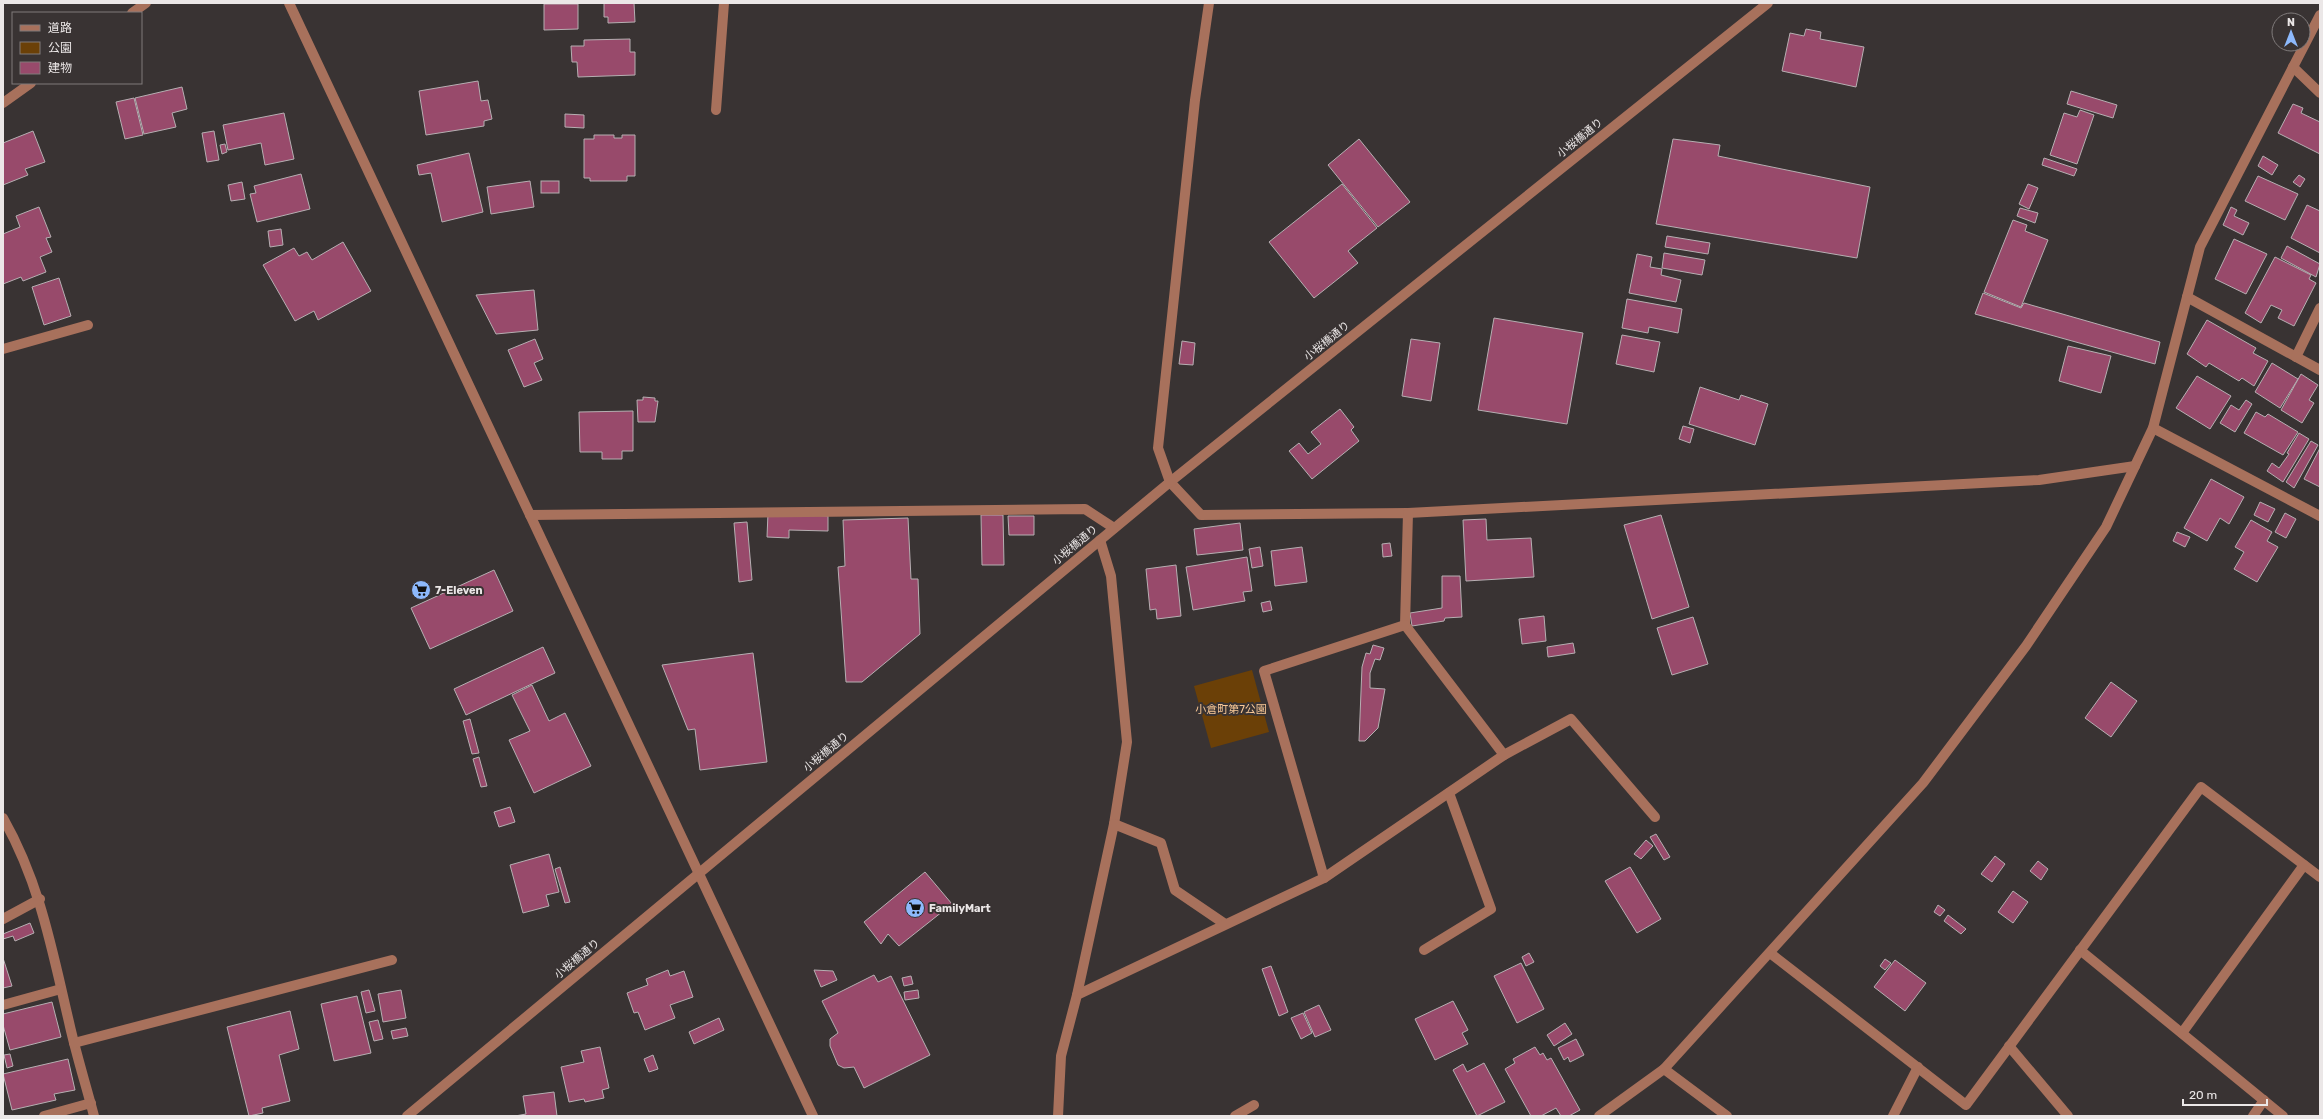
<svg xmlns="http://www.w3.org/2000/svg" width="2323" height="1119" viewBox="0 0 2323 1119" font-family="Rubik,'Noto Sans JP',sans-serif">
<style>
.green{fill:#6b4007}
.building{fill:#984a6b;stroke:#b6afb2}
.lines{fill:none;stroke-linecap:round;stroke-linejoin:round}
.minor{stroke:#a8715c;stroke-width:10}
.labels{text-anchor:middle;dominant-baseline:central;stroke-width:4;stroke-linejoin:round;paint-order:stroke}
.street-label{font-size:11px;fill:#ebe7e7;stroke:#393333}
.poi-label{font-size:11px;font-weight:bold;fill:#ebe7e7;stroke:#393333;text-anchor:start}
.park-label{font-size:11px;fill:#fac997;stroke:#393333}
</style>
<rect width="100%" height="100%" fill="#393333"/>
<polygon class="green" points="1252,670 1269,732 1211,748 1194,686"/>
<g class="building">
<polygon points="604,3 634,3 635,22 608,23 608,17 604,17"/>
<polygon points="544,4 578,4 578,29 544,30"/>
<polygon points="1806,29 1821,32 1820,39 1864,47 1856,87 1782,71 1790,33 1804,36"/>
<polygon points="630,39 630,52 635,52 635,75 578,77 577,62 572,62 571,46 584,46 584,40"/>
<polygon points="478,81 481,101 488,100 492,119 484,121 484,126 426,135 419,91"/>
<polygon points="182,87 187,109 172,113 176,127 144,134 135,98"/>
<polygon points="2071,91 2117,105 2113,118 2067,104"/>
<polygon points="134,98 143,135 125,139 116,102"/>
<polygon points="2293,104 2303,108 2301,113 2320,122 2320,154 2278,133"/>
<polygon points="2080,110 2094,115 2077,164 2050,155 2064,113 2077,117"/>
<polygon points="284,113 294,159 265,165 261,143 228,150 223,125"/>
<polygon points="565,114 584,115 584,128 565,127"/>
<polygon points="33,131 45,162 25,169 28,175 3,185 3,143"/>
<polygon points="214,131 219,160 207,162 202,133"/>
<polygon points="594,135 614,135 614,138 622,138 622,135 635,135 635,176 627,176 627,181 590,181 590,178 584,178 584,139 594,139"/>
<polygon points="1359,139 1410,202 1378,227 1328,165"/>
<polygon points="1673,139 1720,145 1718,156 1870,187 1857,258 1656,224"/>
<polygon points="225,144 227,152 222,154 220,145"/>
<polygon points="469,153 483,212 442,222 431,173 419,175 417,165"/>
<polygon points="2263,156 2278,165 2272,175 2258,166"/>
<polygon points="2044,158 2077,169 2074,176 2042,165"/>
<polygon points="301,174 310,209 257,222 250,194 256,193 254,186"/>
<polygon points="2299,175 2305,179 2300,187 2293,182"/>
<polygon points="2258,176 2298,194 2285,220 2245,201"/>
<polygon points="530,181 534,207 491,214 487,187"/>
<rect x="541" y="181" width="18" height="12"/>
<polygon points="242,182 245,199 231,201 228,185"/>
<polygon points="1342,184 1377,228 1348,251 1358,263 1314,298 1269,242"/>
<polygon points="2028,184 2038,188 2029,209 2019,204"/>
<polygon points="2307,205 2320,211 2320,253 2291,238"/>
<polygon points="39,207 51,237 46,238 52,252 40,257 46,272 23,281 21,277 3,284 3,234 20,227 16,216"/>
<polygon points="2231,207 2237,210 2234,216 2249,223 2243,235 2223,225"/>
<polygon points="2020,208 2038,213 2035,223 2017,216"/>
<polygon points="2013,220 2027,225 2025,231 2048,240 2021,307 1984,292"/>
<polygon points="281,229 283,245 270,247 268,231"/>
<polygon points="1667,236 1710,243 1708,254 1665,247"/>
<polygon points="2234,239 2267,254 2246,294 2215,279"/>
<polygon points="343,242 371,291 318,320 314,311 295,321 263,265 294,248 299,256 307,252 312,260"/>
<polygon points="2287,246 2320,264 2316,277 2281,258"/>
<polygon points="1664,253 1705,260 1702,275 1662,268"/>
<polygon points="1637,254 1652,257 1650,267 1662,269 1661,275 1681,280 1676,302 1629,293"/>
<polygon points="2275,257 2311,275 2309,279 2316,283 2294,326 2278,318 2282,310 2271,305 2261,323 2245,313"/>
<polygon points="59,278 71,316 44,325 32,287"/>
<polygon points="534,290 538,330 496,334 476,295"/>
<polygon points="1983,293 2021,308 2024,303 2160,342 2155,364 1975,314"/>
<polygon points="1627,299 1682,309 1678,333 1649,327 1648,333 1622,328"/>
<polygon points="1494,318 1583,333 1567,424 1478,410"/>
<polygon points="2207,320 2256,348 2253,353 2268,361 2254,386 2242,378 2239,381 2209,363 2206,367 2187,354"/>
<polygon points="1622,335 1660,342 1654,372 1616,364"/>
<polygon points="535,339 543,359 534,363 542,380 524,387 508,350"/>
<polygon points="1411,339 1440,343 1431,401 1402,396"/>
<polygon points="1182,341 1195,343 1193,365 1179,364"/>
<polygon points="2068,346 2111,356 2101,393 2059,381"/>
<polygon points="2272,363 2298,379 2280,408 2255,392"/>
<polygon points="2301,374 2318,385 2309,400 2314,403 2302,423 2281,410"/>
<polygon points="2197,376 2231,396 2210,429 2176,408"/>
<polygon points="1700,387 1739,400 1741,395 1768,404 1755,445 1689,424"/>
<polygon points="643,397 655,398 655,401 658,401 655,422 638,422 637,400 643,400"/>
<polygon points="2246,400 2252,404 2235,432 2220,423 2231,405 2239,410"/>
<polygon points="1340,409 1354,427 1351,430 1359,441 1312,479 1289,451 1299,443 1308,454 1321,444 1311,432"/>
<polygon points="633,411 633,451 622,451 622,459 602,459 602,452 580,452 579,412"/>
<polygon points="2256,412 2265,417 2268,414 2298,432 2283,455 2244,433"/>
<polygon points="1683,426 1694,429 1690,443 1679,439"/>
<polygon points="2299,433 2309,439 2283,482 2267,471 2272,463 2279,468 2289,454 2287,453"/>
<polygon points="2311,441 2318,445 2294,488 2286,482"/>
<polygon points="2320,448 2320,487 2304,479"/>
<polygon points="2211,479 2244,497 2229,524 2220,518 2207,541 2184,528"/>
<polygon points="2260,502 2275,509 2268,522 2254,515"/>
<polygon points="768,513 828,516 828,531 789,530 789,538 767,537"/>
<polygon points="2285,513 2296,519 2286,538 2275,532"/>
<polygon points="981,515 1003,515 1004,565 982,565"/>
<polygon points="1661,515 1689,607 1652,619 1624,525"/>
<polygon points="1008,516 1034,516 1034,535 1009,535"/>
<polygon points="908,518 911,579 918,579 920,634 862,682 846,682 838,567 845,566 843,520"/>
<polygon points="1486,519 1487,540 1531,538 1534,577 1466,581 1463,520"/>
<polygon points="2251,520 2272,532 2267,541 2278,547 2257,582 2234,569 2244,552 2235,547"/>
<polygon points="747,522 752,580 739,582 734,523"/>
<polygon points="1240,523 1243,550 1197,555 1194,529"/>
<polygon points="2177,532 2190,537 2185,547 2173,541"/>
<polygon points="1390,543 1392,556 1383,557 1382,544"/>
<polygon points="1260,547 1263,566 1252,568 1249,549"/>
<polygon points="1302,547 1307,582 1275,586 1271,551"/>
<polygon points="1247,557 1252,591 1243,592 1245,601 1193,610 1186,567"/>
<polygon points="1176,565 1181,616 1157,619 1156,609 1150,610 1146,569"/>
<polygon points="494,570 513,611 430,649 411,608"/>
<polygon points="1442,576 1460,576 1462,617 1445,618 1444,621 1412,626 1410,613 1442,608"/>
<polygon points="1270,601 1272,610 1263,612 1261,603"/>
<polygon points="1544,616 1546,641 1522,644 1519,619"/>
<polygon points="1693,617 1708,664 1672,675 1657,628"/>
<polygon points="1573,643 1575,653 1548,657 1547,647"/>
<polygon points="1373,645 1384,648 1380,660 1375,659 1370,673 1370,688 1385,689 1378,728 1365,741 1359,741 1362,667 1366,653 1370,654"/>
<polygon points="543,647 555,673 466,715 454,689"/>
<polygon points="753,653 767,762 700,770 695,729 688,730 662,665"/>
<polygon points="2111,682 2137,701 2111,737 2085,718"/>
<polygon points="532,685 549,721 565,713 591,766 534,793 509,740 530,731 512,695"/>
<polygon points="470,719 479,753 472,754 463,721"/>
<polygon points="479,757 487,786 481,787 473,759"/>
<polygon points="510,807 515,822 499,827 494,812"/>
<polygon points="1656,834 1670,857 1664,860 1650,837"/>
<polygon points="1646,840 1653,846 1641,859 1634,854"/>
<polygon points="549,854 559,892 546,895 549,906 523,913 510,865"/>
<polygon points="1995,856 2005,864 1992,882 1981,874"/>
<polygon points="2038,861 2048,869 2041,880 2030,871"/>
<polygon points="560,867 570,902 565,903 555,869"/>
<polygon points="1630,867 1661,919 1637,933 1605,881"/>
<polygon points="925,872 952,904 899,946 888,934 881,944 864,922"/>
<polygon points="2013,891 2028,902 2013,923 1998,912"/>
<polygon points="1938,905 1945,910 1940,916 1934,912"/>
<polygon points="1948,915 1966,929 1961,934 1944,921"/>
<polygon points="30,923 34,933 15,941 13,936 3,939 3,934"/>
<polygon points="1529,953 1534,962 1526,966 1522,957"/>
<polygon points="3,958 12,986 3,988"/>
<polygon points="1885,959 1891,963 1885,970 1880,966"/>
<polygon points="1895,960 1926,983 1905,1011 1874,987"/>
<polygon points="1521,963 1544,1009 1517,1023 1494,976"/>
<polygon points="1271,966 1288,1012 1279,1016 1262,969"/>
<polygon points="668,970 670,976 684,971 693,997 670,1005 675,1018 645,1030 638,1012 634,1013 627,993 648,985 646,979"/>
<polygon points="814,970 833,971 837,980 821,987"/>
<polygon points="874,975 878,982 891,976 930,1055 864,1088 854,1067 844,1068 838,1065 830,1046 830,1039 838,1033 822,1001"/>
<polygon points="911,976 913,984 904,986 902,978"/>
<polygon points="369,990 375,1011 366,1013 361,992"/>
<polygon points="401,990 406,1018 383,1022 378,994"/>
<polygon points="918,990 919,998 905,1000 904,992"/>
<polygon points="357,996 371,1053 334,1061 321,1004"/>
<polygon points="1453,1001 1468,1030 1462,1033 1468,1044 1435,1060 1415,1019"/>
<polygon points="52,1002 61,1037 10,1050 3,1025 3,1014"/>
<polygon points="1319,1005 1331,1030 1315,1037 1304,1012"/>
<polygon points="290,1011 299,1049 279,1055 290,1101 262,1108 263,1113 249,1116 227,1027"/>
<polygon points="1303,1013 1312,1033 1301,1039 1291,1018"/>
<polygon points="719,1018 724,1030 694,1044 689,1032"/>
<polygon points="378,1020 383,1039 374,1041 369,1022"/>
<polygon points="1565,1023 1572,1034 1554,1046 1547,1035"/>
<polygon points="406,1028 408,1036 393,1039 391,1031"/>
<polygon points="1576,1039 1584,1055 1570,1062 1568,1057 1564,1060 1558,1048"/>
<polygon points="600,1047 609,1088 602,1090 604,1098 585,1102 584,1099 569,1102 561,1067 584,1062 581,1051"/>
<polygon points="1535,1047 1540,1055 1543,1053 1547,1060 1551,1058 1580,1110 1569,1116 1561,1116 1556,1108 1541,1116 1531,1116 1505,1069 1515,1063 1513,1059"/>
<polygon points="10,1054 13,1066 7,1068 4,1055"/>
<polygon points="653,1055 658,1069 649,1072 644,1059"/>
<polygon points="68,1059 75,1090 54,1094 56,1100 12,1110 3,1074"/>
<polygon points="1484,1063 1505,1102 1477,1116 1453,1070 1463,1064 1467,1072"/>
<polygon points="554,1092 557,1116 515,1116 526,1114 523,1096"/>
</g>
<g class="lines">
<g class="minor">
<polyline points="289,3 813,1116"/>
<polyline points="1209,3 1195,100 1158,448 1170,482 1201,515 1408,513 1405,625 1504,755"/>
<polyline points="132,13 146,3"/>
<polyline points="2293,67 2320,93"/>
<polyline points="3,103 31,83"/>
<polyline points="716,110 724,3"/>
<polyline points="2187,297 2320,370"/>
<polyline points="3,349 88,325"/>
<polyline points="2296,357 2320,308"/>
<polyline points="2153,428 2320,516"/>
<polyline points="1408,513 2039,480 2135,466"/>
<polyline points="530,515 1085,509 1114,528"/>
<polyline points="1100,540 1111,576 1127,742 1114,824"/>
<path d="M3,818C40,883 52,950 69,1022C76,1054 86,1085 94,1116"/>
<polyline points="1324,878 1264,671 1405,625"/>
<polyline points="3,919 40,899"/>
<polyline points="1424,950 1491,909 1449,793"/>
<polyline points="2080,950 2283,1116"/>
<polyline points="1770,953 1966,1105 2201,787 2320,877"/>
<polyline points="1077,995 1114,824 1161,843 1175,890 1225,924"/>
<polyline points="3,1005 61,989"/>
<polyline points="2182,1033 2304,865"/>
<polyline points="74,1043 392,960"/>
<polyline points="2009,1046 2068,1116"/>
<polyline points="1664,1069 1727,1116"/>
<polyline points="44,1116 91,1103"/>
<polyline points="407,1116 1170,482 1768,3"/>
<polyline points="1058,1116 1061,1056 1077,995 1324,878 1504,755 1571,719 1655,817"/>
<polyline points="1235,1116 1254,1105"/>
<polyline points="1599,1116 1664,1069 1923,783 2026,646 2106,527 2153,428 2200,247 2320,15"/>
<polyline points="1893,1116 1918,1067"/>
<polyline points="2253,1116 2264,1100"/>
</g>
</g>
<defs>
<g id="supermarket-disc" transform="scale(1)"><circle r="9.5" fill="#8db9fc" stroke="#393333"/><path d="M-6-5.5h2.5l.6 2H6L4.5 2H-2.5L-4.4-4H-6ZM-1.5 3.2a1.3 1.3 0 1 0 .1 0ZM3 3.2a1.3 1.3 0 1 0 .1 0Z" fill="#111"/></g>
</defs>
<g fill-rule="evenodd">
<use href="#supermarket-disc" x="421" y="590"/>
<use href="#supermarket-disc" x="915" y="908"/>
</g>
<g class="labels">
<g class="street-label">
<text transform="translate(1580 138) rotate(-39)">小桜橋通り</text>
<text transform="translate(1327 341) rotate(-39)">小桜橋通り</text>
<text transform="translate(1075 545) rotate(-40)">小桜橋通り</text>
<text transform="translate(826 752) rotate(-40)">小桜橋通り</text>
<text transform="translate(577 959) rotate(-40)">小桜橋通り</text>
</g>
<g class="poi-label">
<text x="435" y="590">7-Eleven</text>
<text x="929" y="908">FamilyMart</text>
</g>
<g class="park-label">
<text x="1231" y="709">小倉町第7公園</text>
</g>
</g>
<rect width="2323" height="1119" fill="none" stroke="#ebe7e7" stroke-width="8"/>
<rect x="12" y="12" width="130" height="72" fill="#393333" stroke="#807b7b"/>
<rect x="20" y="25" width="20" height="6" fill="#a8715c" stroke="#807b7b"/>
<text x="48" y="32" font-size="12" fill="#ebe7e7">道路</text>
<rect x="20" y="42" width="20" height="12" fill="#6b4007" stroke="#807b7b"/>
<text x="48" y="52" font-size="12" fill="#ebe7e7">公園</text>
<rect x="20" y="62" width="20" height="12" fill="#984a6b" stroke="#807b7b"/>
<text x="48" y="72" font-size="12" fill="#ebe7e7">建物</text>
<g transform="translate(2291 32)"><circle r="19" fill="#393333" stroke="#807b7b"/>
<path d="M0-3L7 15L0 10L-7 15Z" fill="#8db9fc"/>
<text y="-6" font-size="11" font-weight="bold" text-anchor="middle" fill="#ebe7e7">N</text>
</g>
<path d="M2183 1099v6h84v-6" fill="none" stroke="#ebe7e7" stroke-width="2"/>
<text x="2189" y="1099" font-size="12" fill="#ebe7e7" stroke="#393333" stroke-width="3" paint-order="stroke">20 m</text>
</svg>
